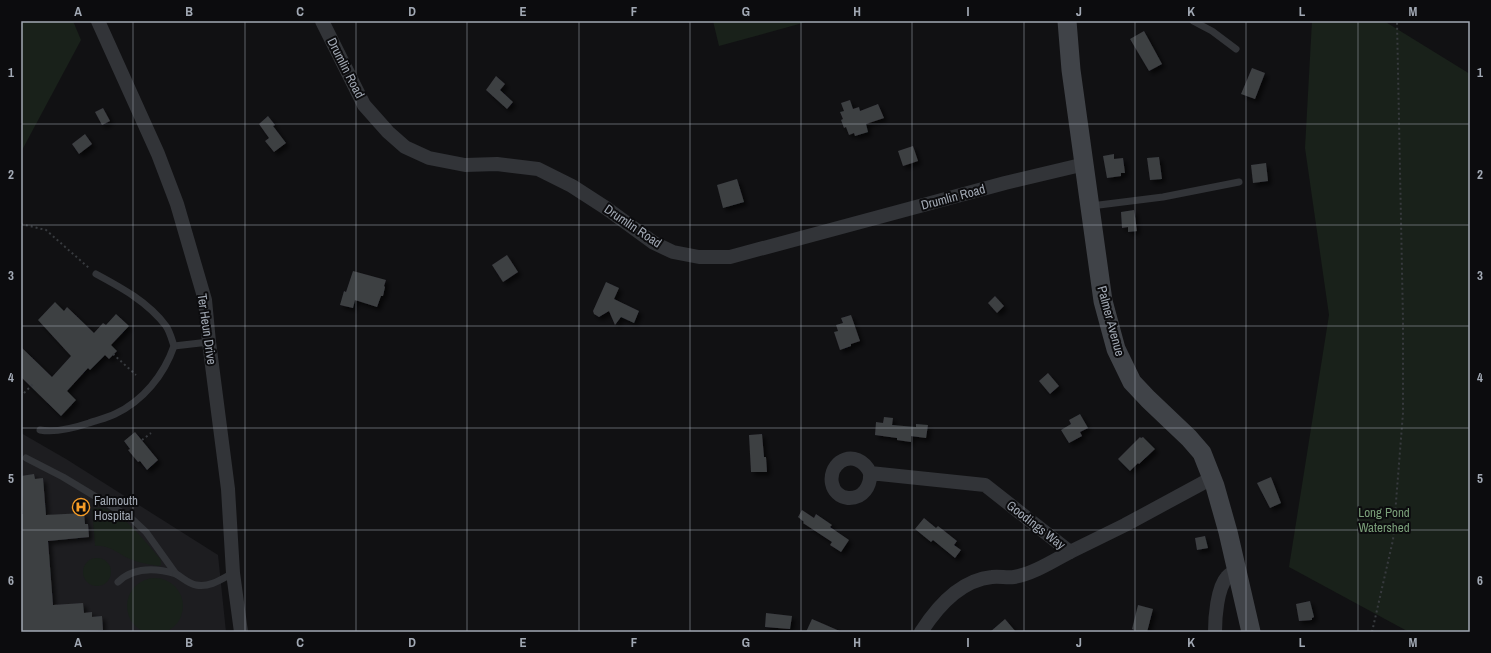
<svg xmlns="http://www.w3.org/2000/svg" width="1491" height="653" viewBox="0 0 1491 653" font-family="'Archivo Narrow',sans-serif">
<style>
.built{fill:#1d1d20}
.green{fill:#19211a}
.building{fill:#3d3f43;filter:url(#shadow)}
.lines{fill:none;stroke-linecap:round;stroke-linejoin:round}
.path{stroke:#383b3f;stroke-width:2;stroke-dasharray:2 3;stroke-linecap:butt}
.lane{stroke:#323438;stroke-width:7}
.street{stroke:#323438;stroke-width:14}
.secondary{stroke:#404348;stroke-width:19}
.grid{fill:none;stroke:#a2a9b4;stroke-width:1;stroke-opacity:0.55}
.labels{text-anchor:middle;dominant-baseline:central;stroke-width:4;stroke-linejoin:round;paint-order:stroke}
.street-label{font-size:13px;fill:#a2a9b4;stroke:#0c0c0e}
.poi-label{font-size:13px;fill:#a2a9b4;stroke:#0c0c0e;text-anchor:start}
.park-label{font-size:13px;fill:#7a9f79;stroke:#0c0c0e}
.neatline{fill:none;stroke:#a2a9b4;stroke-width:1.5}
.grid-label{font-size:13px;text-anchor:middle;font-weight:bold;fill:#a2a9b4}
</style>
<defs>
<filter id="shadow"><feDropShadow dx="3.5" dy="3.5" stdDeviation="2" flood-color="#0009"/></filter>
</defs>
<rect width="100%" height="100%" fill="#111113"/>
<polygon class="built" points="21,433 66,459 218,555 226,632 21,632"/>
<g class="green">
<polygon points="21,21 73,21 81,40 21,152"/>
<polygon points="713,21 810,21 719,46"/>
<polygon points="1312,21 1384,21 1470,74 1470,632 1409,632 1289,567 1329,315 1305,148"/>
<path d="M98,508C119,506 148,545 161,560V565L158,566C149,564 139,563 130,559C118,554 109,544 95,546L92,509Z"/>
<circle cx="97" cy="572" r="14"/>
<circle cx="155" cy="606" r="28"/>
</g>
<g class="building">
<polygon points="1144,31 1162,64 1149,71 1130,39"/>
<polygon points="1252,68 1265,73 1255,99 1241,94"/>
<polygon points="496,76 505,84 500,90 513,102 507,109 486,90"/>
<polygon points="850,100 853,109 859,107 860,111 878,104 884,118 866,124 868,132 855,136 854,133 849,135 846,127 844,128 841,120 843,119 840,112 844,111 841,103"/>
<polygon points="103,108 110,121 102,125 95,112"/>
<polygon points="268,116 275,125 273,126 286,143 274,152 265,141 269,138 259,124"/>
<polygon points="85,134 92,144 79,154 72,144"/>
<polygon points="913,146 918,161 903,166 898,151"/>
<polygon points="1114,154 1114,159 1123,158 1125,173 1121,173 1121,176 1107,178 1103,156"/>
<polygon points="1159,157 1162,179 1150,180 1147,158"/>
<polygon points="1266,163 1268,181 1253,183 1251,165"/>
<polygon points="737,179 744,202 723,208 717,185"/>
<polygon points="1134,210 1137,231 1128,232 1128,227 1122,228 1121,212"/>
<polygon points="507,255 518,272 503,282 492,265"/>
<polygon points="353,271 386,280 384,286 385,287 383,296 381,296 377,307 355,300 353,308 340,305 344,291 346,292"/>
<polygon points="606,282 619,288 614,299 639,311 634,323 621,317 615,325 609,311 599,317 594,314 593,311"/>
<polygon points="995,296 1004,306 997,313 988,303"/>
<polygon points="55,302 64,311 67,307 94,333 103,323 106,325 116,314 129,326 111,345 117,351 109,359 105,355 90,370 88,368 67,391 76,400 61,416 21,377 21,347 52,377 71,356 38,320"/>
<polygon points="851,315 860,341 851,344 851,346 840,350 834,332 838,331 836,325 843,323 841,318"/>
<polygon points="1048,373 1059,386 1050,394 1039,381"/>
<polygon points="1080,414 1088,428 1080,432 1082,436 1069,443 1061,430 1071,424 1069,420"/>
<polygon points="884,417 893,418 892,425 916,427 916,424 928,425 926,438 911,436 911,442 897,440 897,438 875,435 876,422 883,423"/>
<polygon points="135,432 158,460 147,470 140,461 138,462 128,450 130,449 124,441"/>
<polygon points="762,434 764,457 766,457 767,472 751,472 749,435"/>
<polygon points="1140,437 1141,438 1143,437 1155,449 1139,464 1138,463 1130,471 1118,459"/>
<polygon points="34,474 35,479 43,478 46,515 84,513 85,524 88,524 89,537 48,541 53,605 83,603 84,613 92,612 92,617 102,616 103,630 21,632 21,514 23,514 21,476"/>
<polygon points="1271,477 1281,503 1270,508 1257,483"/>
<polygon points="802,510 814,518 816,514 832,525 830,527 849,540 841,552 830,545 832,542 803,523 804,522 798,517"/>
<polygon points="924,518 936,528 938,526 957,541 954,545 961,550 955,558 933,540 931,542 915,529"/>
<polygon points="1205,536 1208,548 1197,550 1195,538"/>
<polygon points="1310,601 1314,617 1312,618 1312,620 1299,621 1296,604"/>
<polygon points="1138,605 1153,609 1147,632 1134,632 1134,630 1132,629"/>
<polygon points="766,613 792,616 790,629 765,627"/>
<polygon points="812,619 842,632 806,632"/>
<polygon points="1005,619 1016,632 990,632"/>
</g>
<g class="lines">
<g class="path">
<polyline points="21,224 46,230 89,268"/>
<polyline points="113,354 136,375"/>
<polyline points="24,393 33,384"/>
<polyline points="142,440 151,433"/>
<polyline points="1372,632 1393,540 1403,413 1403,320 1397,21"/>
</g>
<g class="lane">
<polyline points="1193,21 1212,31 1236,49"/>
<polyline points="1091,206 1163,197 1239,182"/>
<polyline points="174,346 209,342"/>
<path d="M40,430C56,433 74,428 89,423C97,420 107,418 115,414C143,401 164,375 174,346C172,340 170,332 166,326C148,302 122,288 96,274"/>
<path d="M26,458L63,477L131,518L146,532L176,574C156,568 134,567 118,582"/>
<path d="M176,574C182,577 189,584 196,585C209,588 222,579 233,573"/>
</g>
<g class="street">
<polyline points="98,21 158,154 177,204 205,300 209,342 228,489 233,573 241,632"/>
<polyline points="322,21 364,105 388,132 405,147 429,158 465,165 497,164 538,169 572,186 606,208 654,243 673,252 699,257 730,257 1005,183 1085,164"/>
<path d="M870,473C865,461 852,454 840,462C826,473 830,496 848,498C863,499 871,486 870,473L985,485L1070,552L1125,525L1212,478"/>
<path d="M921,632C937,607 961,580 992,577C999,576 1007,578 1014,577C1033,574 1053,561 1070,552"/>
<path d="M1215,632C1215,618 1217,588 1227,577C1229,574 1234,572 1237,570"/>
</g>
<polyline class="secondary" points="1067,21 1071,70 1103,301 1116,349 1132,382 1148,399 1189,438 1202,453 1215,486 1228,532 1251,632"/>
</g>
<path class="grid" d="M133,21V632M245,21V632M356,21V632M467,21V632M579,21V632M690,21V632M801,21V632M912,21V632M1024,21V632M1135,21V632M1246,21V632M1358,21V632M21,124H1470M21,225H1470M21,326H1470M21,428H1470M21,530H1470"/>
<defs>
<g id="hospital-ring" transform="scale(0.9)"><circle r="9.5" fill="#0c0c0e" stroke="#f59c27" stroke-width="1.5"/><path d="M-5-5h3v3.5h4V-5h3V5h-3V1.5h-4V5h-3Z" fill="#f59c27"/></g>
</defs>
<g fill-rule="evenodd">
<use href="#hospital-ring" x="81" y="507"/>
</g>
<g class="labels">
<g class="street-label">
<text transform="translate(346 68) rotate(63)">Drumlin Road</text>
<text transform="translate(953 197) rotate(-15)">Drumlin Road</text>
<text transform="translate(633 226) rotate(34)">Drumlin Road</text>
<text transform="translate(1111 321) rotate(75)">Palmer Avenue</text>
<text transform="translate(207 329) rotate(82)">Ter Heun Drive</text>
<text transform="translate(1036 525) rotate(38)">Goodings Way</text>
</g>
<g class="poi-label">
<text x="94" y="500">Falmouth<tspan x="94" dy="15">Hospital</tspan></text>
</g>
<g class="park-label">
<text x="1384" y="512">Long Pond<tspan x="1384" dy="15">Watershed</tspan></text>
</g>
</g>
<rect width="1491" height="653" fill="none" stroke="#0c0c0e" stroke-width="44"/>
<rect x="22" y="22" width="1447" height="609" class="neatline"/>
<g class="grid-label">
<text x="78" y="16">A</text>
<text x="189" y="16">B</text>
<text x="300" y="16">C</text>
<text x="412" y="16">D</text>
<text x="523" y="16">E</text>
<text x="634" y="16">F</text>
<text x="746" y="16">G</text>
<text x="857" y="16">H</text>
<text x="968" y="16">I</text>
<text x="1079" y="16">J</text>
<text x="1191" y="16">K</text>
<text x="1302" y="16">L</text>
<text x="1413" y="16">M</text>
<text x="11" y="77">1</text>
<text x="1480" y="77">1</text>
<text x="11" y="179">2</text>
<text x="1480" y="179">2</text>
<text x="11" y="280">3</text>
<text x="1480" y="280">3</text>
<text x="11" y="382">4</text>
<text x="1480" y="382">4</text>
<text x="11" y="483">5</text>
<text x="1480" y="483">5</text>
<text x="11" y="585">6</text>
<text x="1480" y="585">6</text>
<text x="78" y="647">A</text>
<text x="189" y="647">B</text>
<text x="300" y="647">C</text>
<text x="412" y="647">D</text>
<text x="523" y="647">E</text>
<text x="634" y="647">F</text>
<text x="746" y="647">G</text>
<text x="857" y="647">H</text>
<text x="968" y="647">I</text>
<text x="1079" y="647">J</text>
<text x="1191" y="647">K</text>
<text x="1302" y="647">L</text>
<text x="1413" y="647">M</text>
</g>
</svg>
